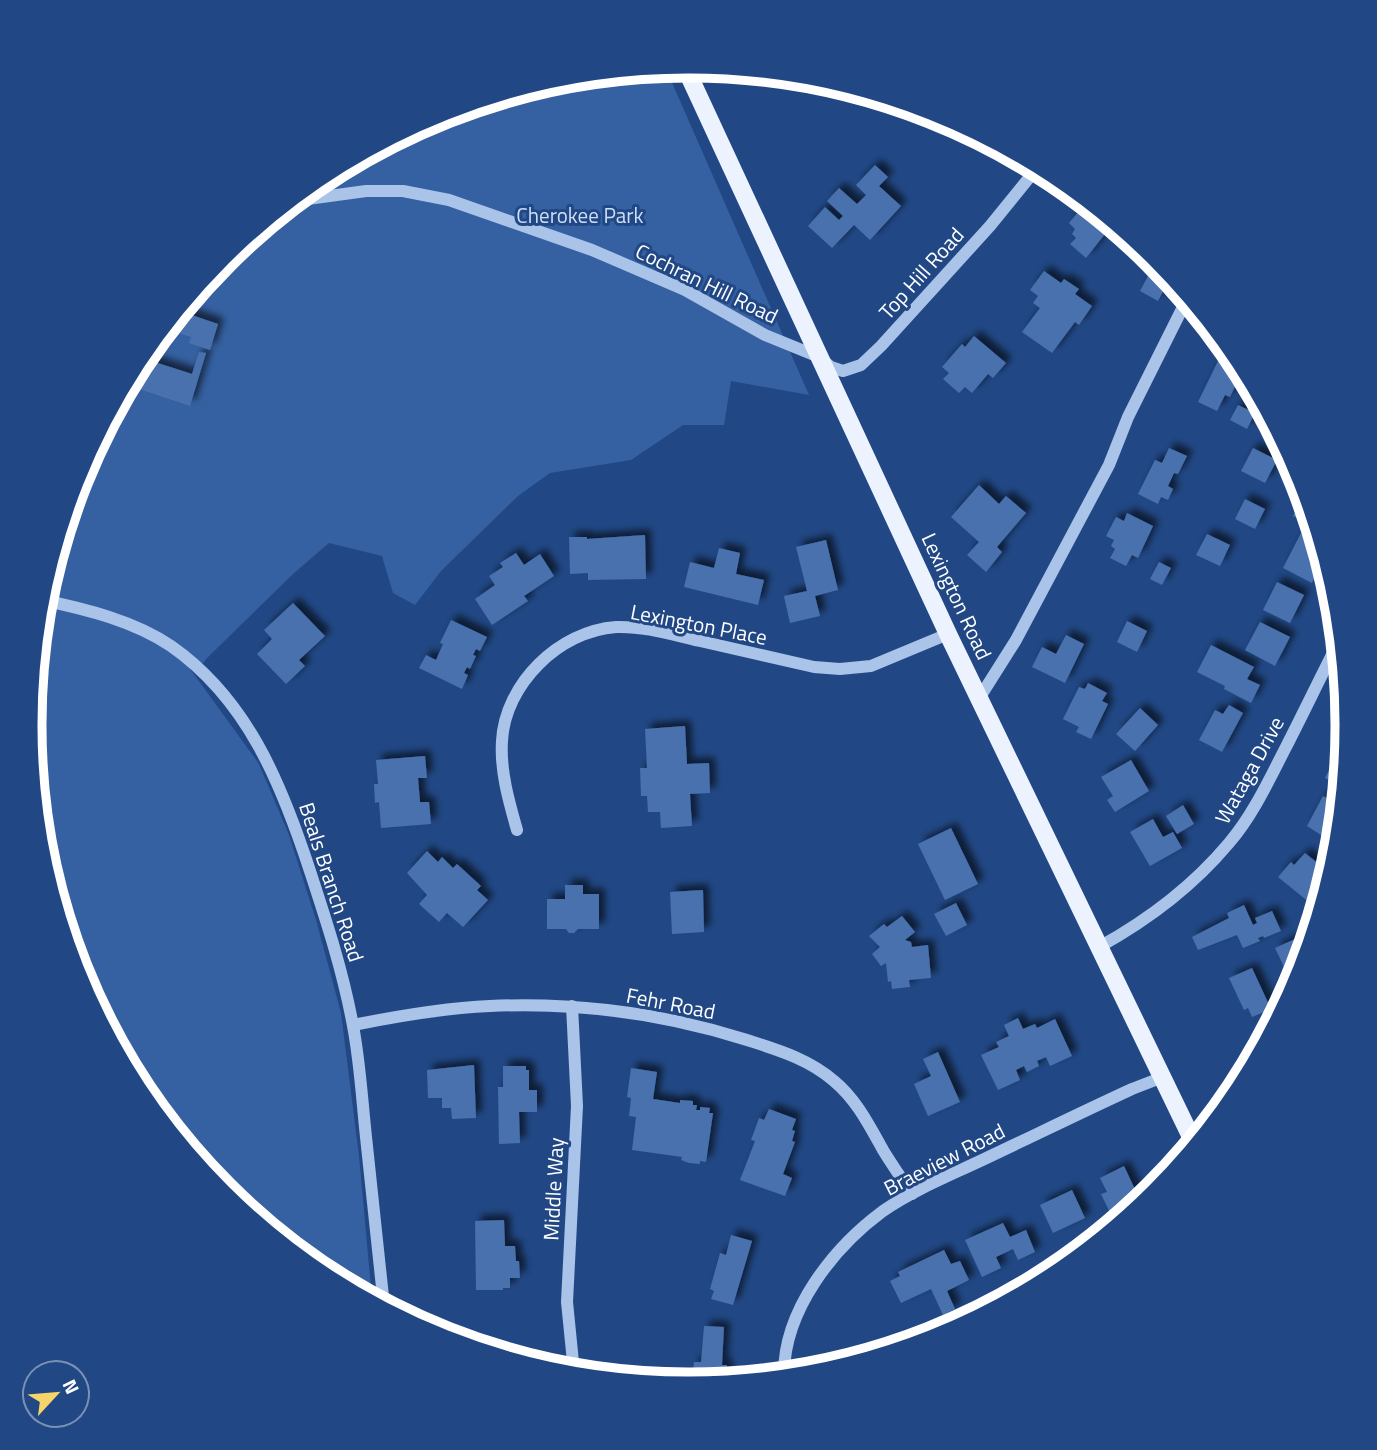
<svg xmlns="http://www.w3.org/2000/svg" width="1377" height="1450" viewBox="0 0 1377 1450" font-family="'Titillium Web',sans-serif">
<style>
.green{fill:#3561a2}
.building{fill:#4971ad;filter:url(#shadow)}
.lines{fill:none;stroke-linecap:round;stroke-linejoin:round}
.minor{stroke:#a9c3e9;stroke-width:12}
.major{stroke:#ecf2fe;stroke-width:18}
.labels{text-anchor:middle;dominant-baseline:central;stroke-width:6;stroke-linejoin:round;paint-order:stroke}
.park-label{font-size:21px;fill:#cddef7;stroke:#214885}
.street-label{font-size:21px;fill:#fff;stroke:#214885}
.rim{fill:none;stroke:#fff;stroke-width:9}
</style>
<defs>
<filter id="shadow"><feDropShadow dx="6" dy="-6" stdDeviation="3.5" flood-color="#0009"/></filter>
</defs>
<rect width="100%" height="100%" fill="#214885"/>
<polygon class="green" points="666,69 809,395 731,381 724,425 683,425 631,460 550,473 518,496 441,571 415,605 393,593 382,556 329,543 293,574 206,659 199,669 188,666 259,764 289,835 316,920 341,1013 359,1156 372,1299 322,1273 222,1191 141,1091 80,977 42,853 30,725 42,596 80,473 141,359 223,259 323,177 437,116 560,79"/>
<g class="building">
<polygon points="875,165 888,177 879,186 901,206 870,240 854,225 832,248 808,226 825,207 839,220 843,216 827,201 839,188 857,204 866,195 856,185"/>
<polygon points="1084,205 1089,209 1091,207 1117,228 1109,238 1105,234 1086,258 1070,244 1076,238 1072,234 1075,229 1069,223"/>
<polygon points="1044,271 1061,283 1064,279 1079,289 1075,294 1092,306 1079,325 1075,322 1052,353 1022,332 1040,308 1033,303 1038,296 1030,290"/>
<polygon points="1149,274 1167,284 1158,301 1140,291"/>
<polygon points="180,311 218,324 210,350 189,343 191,337 166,329"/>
<polygon points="974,336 1006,363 993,378 988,374 972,393 965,387 959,393 943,379 949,373 942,367 962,344 965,347"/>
<polygon points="199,352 206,353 190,406 127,385 142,358 192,374"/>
<polygon points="1218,361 1242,372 1230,397 1225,395 1217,411 1198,402"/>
<polygon points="1238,405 1255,413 1247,429 1230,420"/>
<polygon points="1169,448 1187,456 1178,474 1174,473 1168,486 1173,489 1168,500 1161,497 1158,504 1138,494 1155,460 1162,463"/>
<polygon points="1253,448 1277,460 1265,483 1241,471"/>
<polygon points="979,485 999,504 1006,496 1026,513 997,547 1002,552 986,572 967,555 979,542 951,517"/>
<polygon points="1245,499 1265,509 1255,529 1235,519"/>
<polygon points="1302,499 1306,502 1313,526 1293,516"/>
<polygon points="1127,513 1153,526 1138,558 1132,555 1126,566 1110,558 1115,549 1111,546 1114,540 1106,536 1116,517 1124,521"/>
<polygon points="1301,533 1318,541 1323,559 1312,583 1283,568"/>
<polygon points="1207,534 1230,545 1220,566 1196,555"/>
<polygon points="645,535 646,579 588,580 588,573 570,574 569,537 587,537 587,539"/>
<polygon points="826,540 838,590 815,596 820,616 790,623 784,596 807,591 796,547"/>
<polygon points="719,548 740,553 736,574 764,580 758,605 684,587 690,562 714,568"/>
<polygon points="516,553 524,565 540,554 554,576 524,596 528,601 492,625 475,599 495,585 489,576 503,567 500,563"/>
<polygon points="1159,562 1171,568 1162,585 1150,579"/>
<polygon points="1277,582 1304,595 1290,623 1263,610"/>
<polygon points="293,603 325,636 299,660 305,666 286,684 257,654 272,639 264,630"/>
<polygon points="451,620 487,637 480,651 476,649 473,655 476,656 470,669 467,667 464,673 468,675 462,689 419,668 426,655 436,660 443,644 440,643"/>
<polygon points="1127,621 1147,631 1137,652 1117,642"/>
<polygon points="1260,622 1290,637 1275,666 1245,650"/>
<polygon points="1066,635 1084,644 1065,683 1032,667 1042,647 1056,654"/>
<polygon points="1211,645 1254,667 1247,679 1260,685 1251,703 1224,689 1225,686 1197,672"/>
<polygon points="1088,683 1107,693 1102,701 1108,704 1091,739 1076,732 1079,727 1063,719 1079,687 1085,689"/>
<polygon points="1229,705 1243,713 1222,752 1199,740 1215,710 1223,714"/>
<polygon points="1140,708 1158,725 1135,751 1116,734"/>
<polygon points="685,726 687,764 709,763 710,793 690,794 692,826 661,828 660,812 648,812 647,796 641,796 640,768 647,768 645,729"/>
<polygon points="1344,754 1341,786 1325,778 1336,757 1341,760"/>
<polygon points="425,756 427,778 418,778 420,802 429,802 431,824 381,828 379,802 375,803 374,784 378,784 376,760"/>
<polygon points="1131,760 1149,791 1115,812 1107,800 1113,796 1101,777"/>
<polygon points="1323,796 1339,805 1335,844 1307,826"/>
<polygon points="1183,805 1194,824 1177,834 1166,816"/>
<polygon points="1153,819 1163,837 1173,832 1182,848 1150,866 1130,832"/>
<polygon points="951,828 978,884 945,900 918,844"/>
<polygon points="427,851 438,862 442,857 453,868 457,864 481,886 477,890 488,900 463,927 447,913 439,922 419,904 427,895 407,873"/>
<polygon points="1305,853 1324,868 1313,882 1322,888 1310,903 1278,877 1291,862 1294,865"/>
<polygon points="565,885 583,885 583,894 599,894 599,929 578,929 574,933 569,933 566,929 547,929 547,899 565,899"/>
<polygon points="703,890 704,932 672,934 670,892"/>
<polygon points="956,903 967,925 946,936 934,914"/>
<polygon points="1244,905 1253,925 1257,923 1255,918 1272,911 1281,931 1264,938 1263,936 1258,938 1260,941 1243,948 1237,935 1198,950 1192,937 1229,918 1227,913"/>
<polygon points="902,916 915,932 905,940 911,942 912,947 928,945 931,978 909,980 910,987 892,989 891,981 888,982 886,963 881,966 872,954 880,947 869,936 884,924 887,927"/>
<polygon points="1295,939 1303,956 1299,970 1288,975 1275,948"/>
<polygon points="1252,968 1271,1009 1252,1017 1248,1008 1244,1010 1229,978"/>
<polygon points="1018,1018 1023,1029 1035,1024 1037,1028 1055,1019 1072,1056 1050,1066 1046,1057 1037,1061 1039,1066 1027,1072 1024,1066 1016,1070 1020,1080 998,1090 981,1055 999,1047 996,1042 1009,1036 1004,1025"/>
<polygon points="938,1052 960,1102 928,1116 914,1084 931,1076 923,1059"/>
<polygon points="474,1065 476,1118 452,1119 451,1108 442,1108 442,1098 428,1098 427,1070"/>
<polygon points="503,1066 526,1066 526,1070 529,1070 529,1090 537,1090 537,1112 519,1112 520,1143 499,1144 498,1087 503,1087"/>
<polygon points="631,1068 657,1072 653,1099 680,1103 680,1100 693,1101 693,1105 697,1105 696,1110 700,1110 700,1107 710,1108 709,1113 713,1113 706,1162 700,1161 700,1164 689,1163 681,1160 682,1157 632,1150 636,1117 629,1116 631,1098 627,1097"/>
<polygon points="769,1109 796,1119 792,1130 795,1131 792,1141 795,1142 783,1174 792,1178 785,1196 740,1180 755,1141 751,1140 759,1118 764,1120"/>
<polygon points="1124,1166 1141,1202 1115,1223 1101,1194 1107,1192 1100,1178"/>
<polygon points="1072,1190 1085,1218 1053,1233 1040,1205"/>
<polygon points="504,1220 505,1246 515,1246 516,1261 519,1261 520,1278 510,1278 510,1288 503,1288 503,1290 476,1290 475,1221"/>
<polygon points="1003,1223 1010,1237 1026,1230 1035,1252 1018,1260 1013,1249 996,1257 1001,1268 982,1277 965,1240"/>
<polygon points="731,1235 752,1241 733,1305 711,1299 714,1291 710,1289 720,1253 726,1255"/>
<polygon points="944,1250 951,1264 960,1261 969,1280 947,1291 955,1309 943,1315 931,1289 901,1303 890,1281 900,1276 898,1272"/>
<polygon points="704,1326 724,1327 722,1365 727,1365 726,1380 692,1381 694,1362 701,1362"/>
</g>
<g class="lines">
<g class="minor">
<polyline points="293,201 366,191 403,191 449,200 592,250 685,290 765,335 819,357 831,367 843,371 861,365 881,346 990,226 1037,168"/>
<path d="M42,600C86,609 134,621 171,646C247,699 281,783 309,868C326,920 343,971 353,1026C360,1062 362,1100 366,1137C372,1193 378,1249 384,1306"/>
<polyline points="980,697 1016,640 1109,465 1128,417 1187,299"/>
<path d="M517,830C509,802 500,771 502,741C505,684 559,631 616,627C645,626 673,635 700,641C738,650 776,658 814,667L840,669L871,666L948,634"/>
<path d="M1099,947C1148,920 1193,886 1229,843C1253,815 1269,780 1286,747C1304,712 1321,676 1339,641"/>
<polyline points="572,1006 577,1106 567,1302 574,1372"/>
<path d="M353,1025C398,1016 444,1008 490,1006C577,1002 665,1014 747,1040C778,1050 809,1059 834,1081C856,1099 869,1125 883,1150C892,1165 902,1179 912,1194"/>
<path d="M784,1374C784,1310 833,1248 883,1211C912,1191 946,1177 978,1162C1029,1138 1080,1113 1132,1089L1163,1077"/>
</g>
<polyline class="major" points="685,67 948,634 1194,1143"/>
</g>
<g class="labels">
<g class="park-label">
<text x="580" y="215">Cherokee Park</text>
</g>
<g class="street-label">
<text transform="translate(921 273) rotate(-48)">Top Hill Road</text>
<text transform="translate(707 283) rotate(26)">Cochran Hill Road</text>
<text transform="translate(957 596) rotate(65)">Lexington Road</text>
<text transform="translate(699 624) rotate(11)">Lexington Place</text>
<text transform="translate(1249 770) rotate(-61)">Wataga Drive</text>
<text transform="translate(332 882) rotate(72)">Beals Branch Road</text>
<text transform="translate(671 1003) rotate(11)">Fehr Road</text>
<text transform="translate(944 1159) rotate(-27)">Braeview Road</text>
<text transform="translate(553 1189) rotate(-87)">Middle Way</text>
</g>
</g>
<path d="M0 0H1377V1450H0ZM688 78H689A646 646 0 0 1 1335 724V726A646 646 0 0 1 689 1372H688A646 646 0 0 1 42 726V724A646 646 0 0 1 688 78Z" fill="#214885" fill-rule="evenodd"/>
<path class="rim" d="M688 78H689A646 646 0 0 1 1335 724V726A646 646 0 0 1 689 1372H688A646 646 0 0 1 42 726V724A646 646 0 0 1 688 78Z"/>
<g transform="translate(56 1394) rotate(64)"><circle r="33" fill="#214885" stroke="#7a91b6" stroke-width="2"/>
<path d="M0-5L12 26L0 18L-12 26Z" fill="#f6d46a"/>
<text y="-10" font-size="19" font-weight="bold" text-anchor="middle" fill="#ffffff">N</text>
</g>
</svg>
